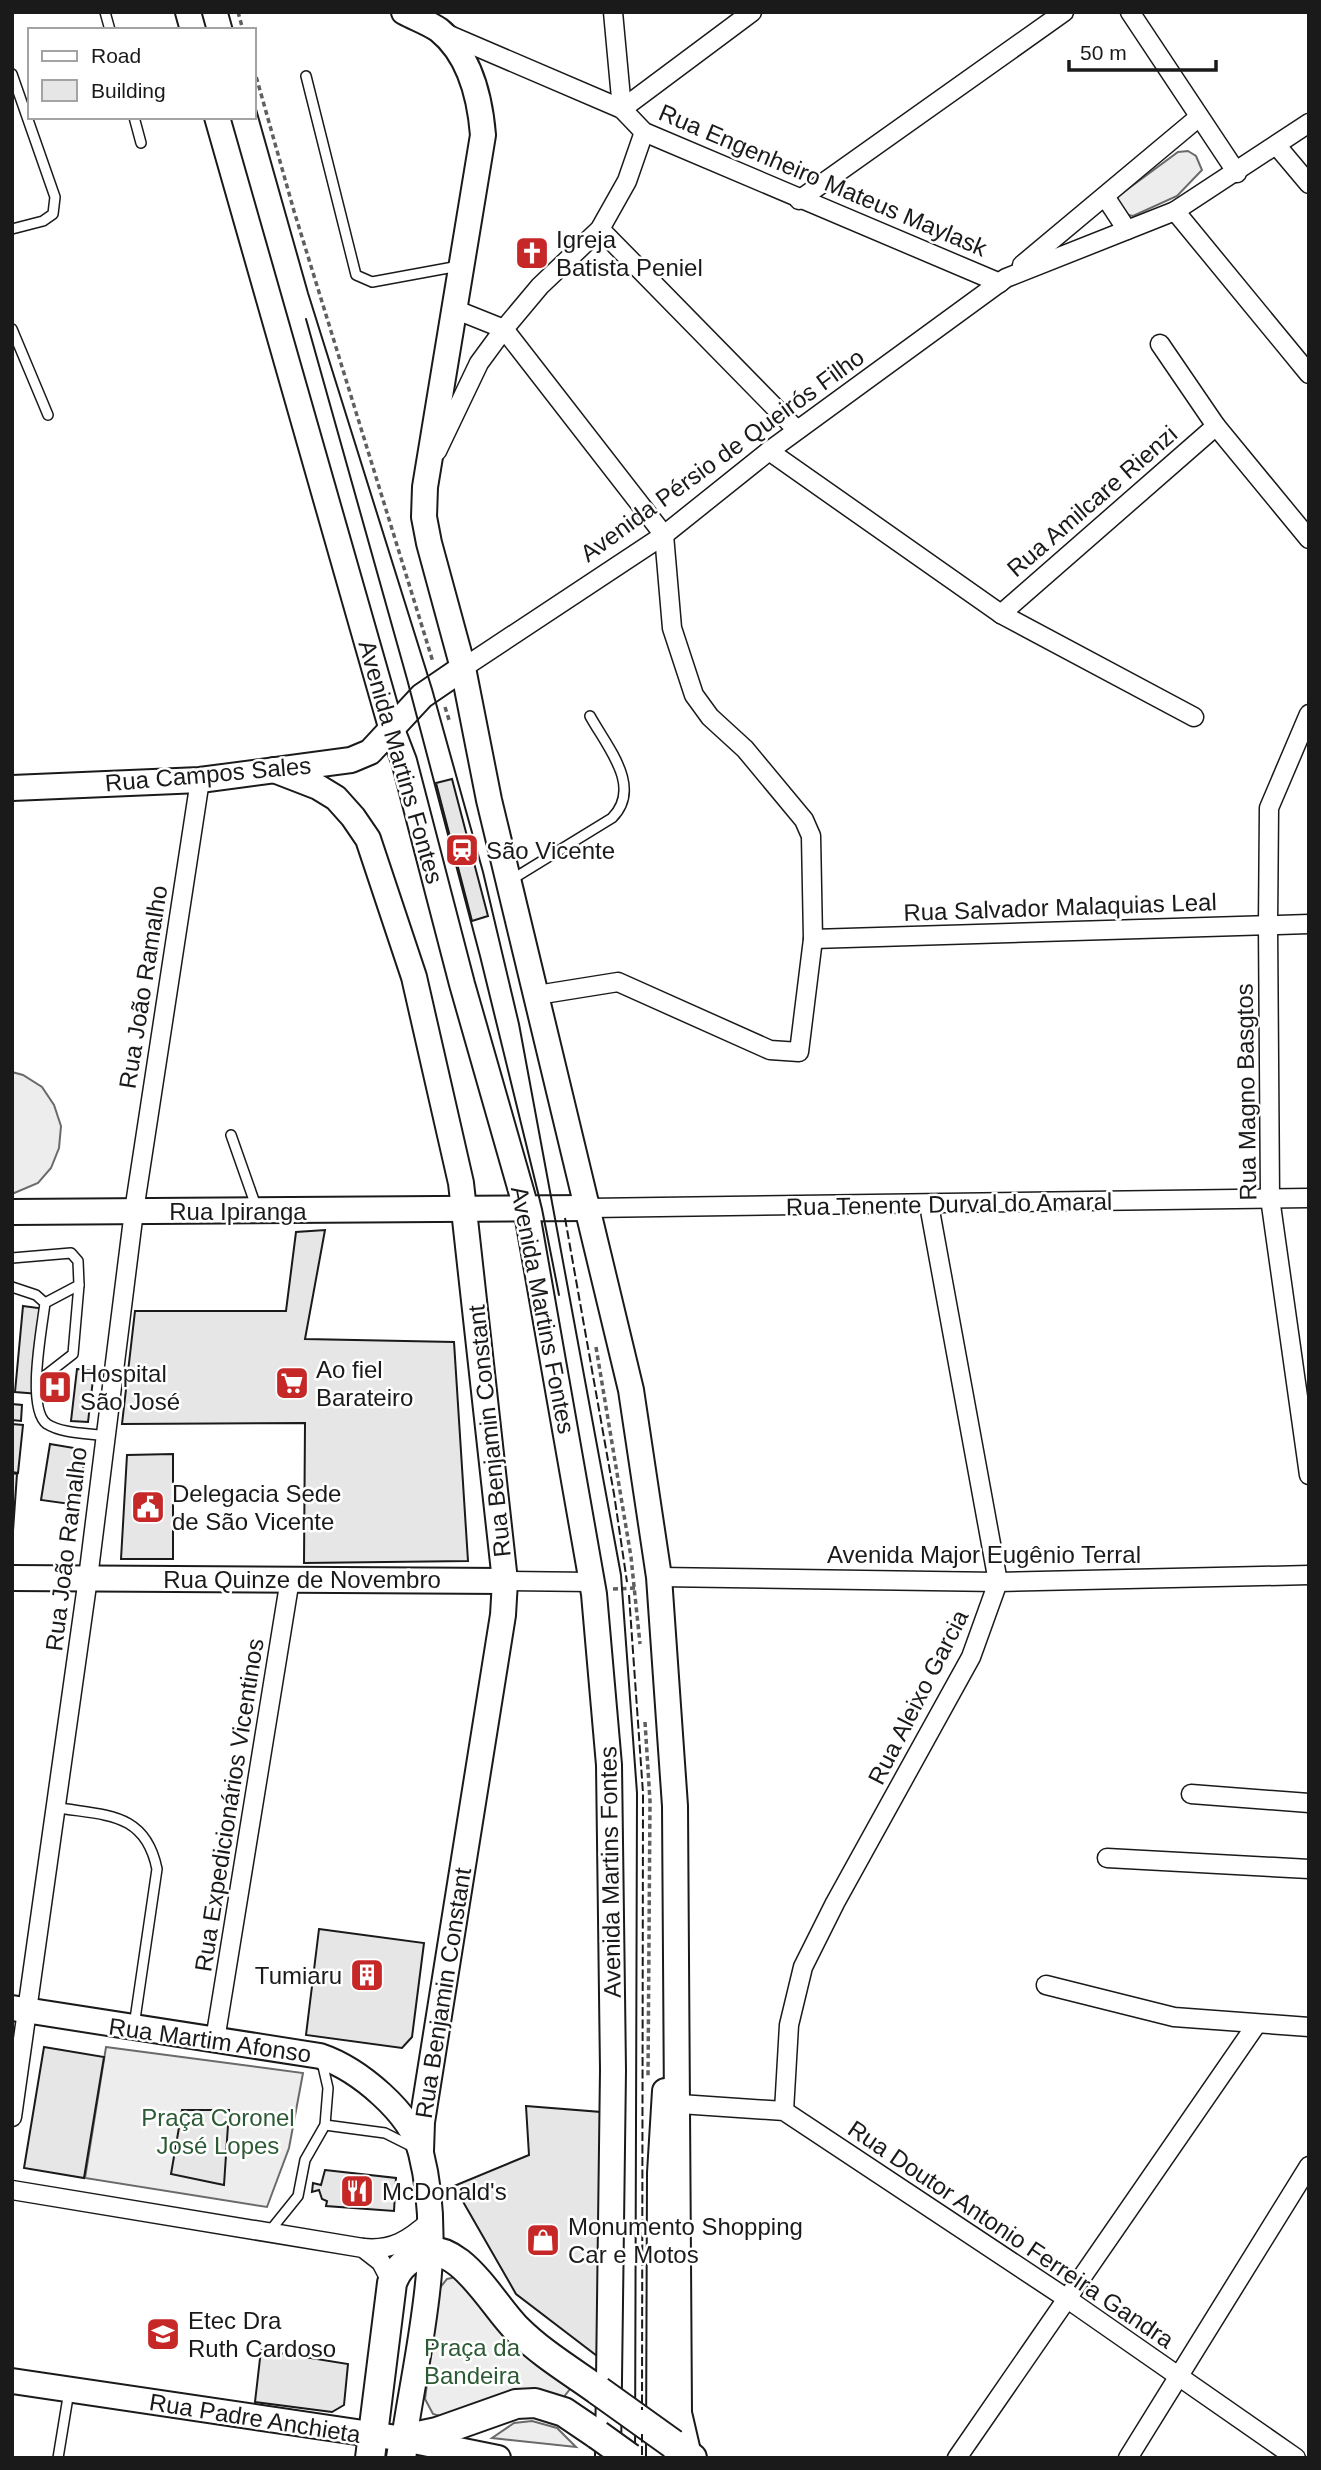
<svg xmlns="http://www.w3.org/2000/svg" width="1321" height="2470" viewBox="0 0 1321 2470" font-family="Arial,sans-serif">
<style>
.built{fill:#ededed;stroke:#6a6a6a;stroke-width:2}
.building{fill:#e6e6e6;stroke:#1a1a1a;stroke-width:2}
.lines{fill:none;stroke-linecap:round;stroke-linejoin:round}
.lane-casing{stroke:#1a1a1a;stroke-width:12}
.street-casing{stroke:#1a1a1a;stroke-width:21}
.secondary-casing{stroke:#1a1a1a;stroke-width:28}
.primary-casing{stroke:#1a1a1a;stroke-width:32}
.path{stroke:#5f5f5f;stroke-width:3.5;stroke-dasharray:5 3.5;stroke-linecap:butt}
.lane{stroke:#fff;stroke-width:9}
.street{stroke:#fff;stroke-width:18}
.secondary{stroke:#fff;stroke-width:24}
.primary{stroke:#fff;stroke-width:28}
.tram{stroke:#1a1a1a;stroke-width:2}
.primary-bridge-casing{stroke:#1a1a1a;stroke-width:32;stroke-linecap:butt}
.primary-bridge{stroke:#fff;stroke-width:28}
.fence{stroke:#1a1a1a;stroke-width:2;stroke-dasharray:9 3.5;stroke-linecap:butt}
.labels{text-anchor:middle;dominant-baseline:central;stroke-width:5;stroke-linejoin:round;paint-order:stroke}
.street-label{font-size:24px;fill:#1a1a1a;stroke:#fff}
.poi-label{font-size:24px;fill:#1a1a1a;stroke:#fff;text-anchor:start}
.park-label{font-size:24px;fill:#2b5a34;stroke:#fff}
</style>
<rect width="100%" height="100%" fill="#fff"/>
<g class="built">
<polygon points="1188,151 1196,156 1202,170 1177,196 1133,216 1124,214 1118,207 1117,197 1178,152"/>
<polygon points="12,1072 23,1075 42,1087 54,1105 61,1126 59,1148 51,1168 38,1183 12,1194"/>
<polygon points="106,2047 303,2073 289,2148 267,2207 85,2178"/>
<polygon points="456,2277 534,2360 570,2389 563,2398 440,2416 433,2414 425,2399 439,2289 447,2279"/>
<polygon points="532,2421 557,2428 576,2447 492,2438 514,2423"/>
</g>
<g class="building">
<polygon points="452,779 488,916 472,921 436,783"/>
<polygon points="325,1230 305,1339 454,1342 468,1561 304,1563 305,1423 122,1424 135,1311 286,1311 296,1232"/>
<polygon points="23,1306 46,1309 39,1394 15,1392"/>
<polygon points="77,1369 94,1371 88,1422 71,1421"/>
<polygon points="12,1404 22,1405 21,1421 12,1420"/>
<polygon points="12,1424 23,1425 18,1473 12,1472"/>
<polygon points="50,1444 86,1450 77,1505 41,1500"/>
<polygon points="173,1454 173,1559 121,1559 127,1455"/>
<polygon points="12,1473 17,1474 12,1545"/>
<polygon points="319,1929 424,1943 412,2037 402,2048 306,2035"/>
<polygon points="44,2047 104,2057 84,2178 24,2168"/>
<polygon points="526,2106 601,2112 601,2359 516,2294 454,2186 529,2155"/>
<polygon points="182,2110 229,2110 224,2185 171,2174"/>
<polygon points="325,2170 396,2178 394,2211 326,2206 327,2201 322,2199 319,2190 312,2192 313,2183 321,2185"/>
<polygon points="261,2350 348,2364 344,2405 332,2412 255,2402"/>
</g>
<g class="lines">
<g class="lane-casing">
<g id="lane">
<polyline points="105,12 110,30"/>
<polyline points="12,74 55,197 53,214 43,221 12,229"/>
<polyline points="306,76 356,275 372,282 459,266"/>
<polyline points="134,117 141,143"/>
<polyline points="12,329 48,415"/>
<path d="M511,880L612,818C643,787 607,747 590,716"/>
<polyline points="231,1135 257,1209"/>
<polyline points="12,1258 71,1253 78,1261 79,1285 45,1303"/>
<path d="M12,1287L36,1295L45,1303C42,1328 26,1409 47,1424C63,1434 88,1433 105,1436"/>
<polyline points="37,1382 73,1354 79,1285"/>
<path d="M54,1807C103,1816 145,1810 157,1869L134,2026"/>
<polyline points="325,2125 385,2133 413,2147"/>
<polyline points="269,2232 298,2196 305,2160 325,2125 328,2088 322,2062"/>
<polyline points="58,2458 69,2391"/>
</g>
</g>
<g class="street-casing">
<g id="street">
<polyline points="613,12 622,109"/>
<polyline points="1130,12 1237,173"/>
<polyline points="447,34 622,109 644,132 1000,283"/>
<polyline points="622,109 752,12"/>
<polyline points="1277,146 1309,184"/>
<polyline points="1106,198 1127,230"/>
<polyline points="799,200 1064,12"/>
<polyline points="1175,211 1309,374"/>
<polyline points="600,229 797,430"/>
<polyline points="1022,265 1199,117"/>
<polyline points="454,309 504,329 540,286 600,229 627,181 644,132"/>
<polyline points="1160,344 1216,426 1309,539"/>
<polyline points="437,451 479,363 504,329 664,535 672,628 694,695 710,717 745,749 804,820 811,836 813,939 799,1052 770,1050 618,982 537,995"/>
<polyline points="769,451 1001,614 1194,717"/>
<polyline points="1001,614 1216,426"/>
<polyline points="463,668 664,535 769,451 1006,278 1175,211 1309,123"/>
<polyline points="1309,714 1269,808 1268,925 1270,1198 1309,1475"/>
<polyline points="813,939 1309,924"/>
<polyline points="590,1208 1309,1198"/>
<polyline points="659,1577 998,1582 1309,1575"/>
<polyline points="505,1581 592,1582"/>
<polyline points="1191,1794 1309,1803"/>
<polyline points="1107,1858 1309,1869"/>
<polyline points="1046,1985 1174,2017 1309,2027"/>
<polyline points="215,2040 290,1579"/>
<polyline points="680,2104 784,2111 1069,2300 1296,2458"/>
<polyline points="784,2111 789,2025 803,1967 835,1903 971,1657 998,1582 929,1205"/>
<polyline points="12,2117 88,1578 134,1211 200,780"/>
<polyline points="12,2190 363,2248 381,2262 392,2283"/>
<path d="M363,2248C392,2251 409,2240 430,2221"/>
<polyline points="957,2458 1256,2025"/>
<polyline points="1128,2458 1309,2166"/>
</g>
</g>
<g class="secondary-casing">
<g id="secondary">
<polyline points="188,12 193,30"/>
<path d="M404,12C415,18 429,23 439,30C470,55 480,98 483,135L425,487L424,517L429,543L463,668L489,800L631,1390L659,1577L675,1806L679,2413L689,2456"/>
<polyline points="217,117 391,727 404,761 462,984 526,1208 594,1594 609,1765 613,2070 608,2457"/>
<polyline points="274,770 318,787 336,798 353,817 368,839 414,977 461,1183 505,1581 503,1615 422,2122 421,2151"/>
<polyline points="12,788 200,780 351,760 370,752 422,696 463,668"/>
<polyline points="12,1212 590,1208"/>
<polyline points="12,1578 505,1581"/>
<path d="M12,2008L320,2056C358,2069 411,2112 421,2153C445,2248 418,2345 404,2439"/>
<polyline points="12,2381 404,2439 498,2458"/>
<polyline points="659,2458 660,2173 665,2091"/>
</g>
</g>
<g class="primary-casing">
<g id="primary">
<polyline points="673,2444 692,2458"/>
<path d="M370,2458L392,2283C397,2270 403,2263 416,2256C456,2233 492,2305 517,2329C541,2353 571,2371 599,2391"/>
<polyline points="401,2458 404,2439 437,2432 516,2404 535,2403 564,2412 598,2435"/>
</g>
</g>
<g class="path">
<polyline points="238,12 243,30"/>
<polyline points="254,69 294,211 433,662"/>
<polyline points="445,707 450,723"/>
<polyline points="596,1347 631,1557 640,1644"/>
<polyline points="613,1589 637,1588"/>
<polyline points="645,1722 650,1801 648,2078"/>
</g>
<use href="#lane" class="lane"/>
<use href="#street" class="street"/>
<use href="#secondary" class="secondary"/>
<use href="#primary" class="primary"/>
<g class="tram">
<polyline points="228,12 233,30"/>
<polyline points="254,102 308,293 432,689 483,872 519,1024 621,1575 637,1793 635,2458"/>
<polyline points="306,319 407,679 480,956 542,1209 559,1295"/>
</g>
<g class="primary-bridge-casing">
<g id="primary-bridge">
<polyline points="599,2391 673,2444"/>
<polyline points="598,2435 630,2458"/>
</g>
</g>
<use href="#primary-bridge" class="primary-bridge"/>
<g class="fence">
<polyline points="565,1218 614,1494 627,1582"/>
<polyline points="629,1595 643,1793 642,2410"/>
<polyline points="642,2455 642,2434"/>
</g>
</g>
<defs>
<g id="church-square" transform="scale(1.75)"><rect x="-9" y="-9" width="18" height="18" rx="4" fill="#c62828" stroke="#fff"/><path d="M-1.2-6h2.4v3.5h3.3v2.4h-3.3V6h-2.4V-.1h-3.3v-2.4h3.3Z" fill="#fff"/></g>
<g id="station-square" transform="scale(1.75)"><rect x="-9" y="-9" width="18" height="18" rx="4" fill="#c62828" stroke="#fff"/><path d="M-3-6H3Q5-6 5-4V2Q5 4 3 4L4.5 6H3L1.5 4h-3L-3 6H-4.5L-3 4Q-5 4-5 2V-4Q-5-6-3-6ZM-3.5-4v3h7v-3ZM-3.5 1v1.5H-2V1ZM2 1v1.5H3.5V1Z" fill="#fff"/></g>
<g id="supermarket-square" transform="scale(1.75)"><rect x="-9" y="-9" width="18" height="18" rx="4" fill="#c62828" stroke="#fff"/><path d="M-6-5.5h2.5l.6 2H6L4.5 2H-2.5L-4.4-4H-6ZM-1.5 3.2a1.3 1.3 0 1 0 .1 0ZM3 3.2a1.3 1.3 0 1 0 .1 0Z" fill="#fff"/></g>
<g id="hospital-square" transform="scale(1.75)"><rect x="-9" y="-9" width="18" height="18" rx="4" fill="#c62828" stroke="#fff"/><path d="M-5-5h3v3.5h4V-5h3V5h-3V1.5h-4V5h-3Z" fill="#fff"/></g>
<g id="civic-square" transform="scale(1.75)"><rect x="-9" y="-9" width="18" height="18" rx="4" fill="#c62828" stroke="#fff"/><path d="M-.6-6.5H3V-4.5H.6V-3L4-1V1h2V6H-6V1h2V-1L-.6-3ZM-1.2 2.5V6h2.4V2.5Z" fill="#fff"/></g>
<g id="building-square" transform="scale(1.75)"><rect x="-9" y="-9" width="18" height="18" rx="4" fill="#c62828" stroke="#fff"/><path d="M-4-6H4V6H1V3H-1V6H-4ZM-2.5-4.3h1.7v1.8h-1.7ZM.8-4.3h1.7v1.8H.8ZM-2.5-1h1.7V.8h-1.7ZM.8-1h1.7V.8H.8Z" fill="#fff"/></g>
<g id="restaurant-square" transform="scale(1.75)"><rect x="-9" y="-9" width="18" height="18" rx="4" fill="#c62828" stroke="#fff"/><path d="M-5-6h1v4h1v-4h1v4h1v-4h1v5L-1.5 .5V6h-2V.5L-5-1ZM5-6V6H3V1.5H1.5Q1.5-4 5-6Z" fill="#fff"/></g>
<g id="shop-square" transform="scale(1.75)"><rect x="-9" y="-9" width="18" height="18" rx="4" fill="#c62828" stroke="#fff"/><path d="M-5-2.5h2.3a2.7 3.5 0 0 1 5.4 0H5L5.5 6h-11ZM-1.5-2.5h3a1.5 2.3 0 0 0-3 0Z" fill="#fff"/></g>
<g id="university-square" transform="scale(1.75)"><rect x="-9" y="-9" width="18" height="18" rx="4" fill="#c62828" stroke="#fff"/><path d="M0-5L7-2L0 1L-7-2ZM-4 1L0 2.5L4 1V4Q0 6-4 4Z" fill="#fff"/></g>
</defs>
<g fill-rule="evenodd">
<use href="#church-square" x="532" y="253"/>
<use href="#station-square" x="462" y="850"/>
<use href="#supermarket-square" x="292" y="1383"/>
<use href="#hospital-square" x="55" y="1387"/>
<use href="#civic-square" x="148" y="1507"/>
<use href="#building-square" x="367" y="1975"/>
<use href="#restaurant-square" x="357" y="2191"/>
<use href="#shop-square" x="543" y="2240"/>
<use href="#university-square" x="163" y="2334"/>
</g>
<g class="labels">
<g class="street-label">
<text transform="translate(823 180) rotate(23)">Rua Engenheiro Mateus Maylask</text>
<text transform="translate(722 455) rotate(-36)">Avenida Pérsio de Queirós Filho</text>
<text transform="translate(1092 501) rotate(-41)">Rua Amilcare Rienzi</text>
<text transform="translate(401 762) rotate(74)">Avenida Martins Fontes</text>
<text transform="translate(208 774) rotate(-5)">Rua Campos Sales</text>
<text transform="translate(1060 907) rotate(-2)">Rua Salvador Malaquias Leal</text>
<text transform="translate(143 987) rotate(-81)">Rua João Ramalho</text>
<text transform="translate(1246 1092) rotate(-91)">Rua Magno Basgtos</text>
<text transform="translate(949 1204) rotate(-1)">Rua Tenente Durval do Amaral</text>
<text x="238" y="1211">Rua Ipiranga</text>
<text transform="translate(543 1310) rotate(79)">Avenida Martins Fontes</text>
<text transform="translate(489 1431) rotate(-96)">Rua Benjamin Constant</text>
<text transform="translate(66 1549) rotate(-83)">Rua João Ramalho</text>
<text x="984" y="1554">Avenida Major Eugênio Terral</text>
<text x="302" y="1579">Rua Quinze de Novembro</text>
<text transform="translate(918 1697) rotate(-63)">Rua Aleixo Garcia</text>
<text transform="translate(229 1805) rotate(-81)">Rua Expedicionários Vicentinos</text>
<text transform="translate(610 1872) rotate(-91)">Avenida Martins Fontes</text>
<text transform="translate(443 1993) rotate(-81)">Rua Benjamin Constant</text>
<text transform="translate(210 2040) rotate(8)">Rua Martim Afonso</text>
<text transform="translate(1011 2234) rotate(34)">Rua Doutor Antonio Ferreira Gandra</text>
<text transform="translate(255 2418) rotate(9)">Rua Padre Anchieta</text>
</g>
<g class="poi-label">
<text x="556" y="239">Igreja<tspan x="556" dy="28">Batista Peniel</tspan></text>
<text x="486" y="850">São Vicente</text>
<text x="316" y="1369">Ao fiel<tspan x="316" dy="28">Barateiro</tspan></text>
<text x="80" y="1373">Hospital<tspan x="80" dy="28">São José</tspan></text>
<text x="172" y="1493">Delegacia Sede<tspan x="172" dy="28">de São Vicente</tspan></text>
<text x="342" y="1975" text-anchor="end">Tumiaru</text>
<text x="382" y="2191">McDonald's</text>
<text x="568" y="2226">Monumento Shopping<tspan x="568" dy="28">Car e Motos</tspan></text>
<text x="188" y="2320">Etec Dra<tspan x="188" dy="28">Ruth Cardoso</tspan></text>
</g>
<g class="park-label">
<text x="218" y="2117">Praça Coronel<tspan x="218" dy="28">José Lopes</tspan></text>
<text x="472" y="2347">Praça da<tspan x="472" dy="28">Bandeira</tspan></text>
</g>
</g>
<rect width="1321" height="2470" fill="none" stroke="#1a1a1a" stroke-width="28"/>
<rect x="28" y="28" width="228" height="91" fill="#ffffff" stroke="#a3a3a3" stroke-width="2"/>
<rect x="42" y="51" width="35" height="10" fill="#ffffff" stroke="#a3a3a3" stroke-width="2"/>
<text x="91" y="63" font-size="21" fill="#1a1a1a">Road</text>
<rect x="42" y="80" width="35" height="21" fill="#e6e6e6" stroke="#a3a3a3" stroke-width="2"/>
<text x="91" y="98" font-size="21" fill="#1a1a1a">Building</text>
<path d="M1069 60v10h147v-10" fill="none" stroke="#1a1a1a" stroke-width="3.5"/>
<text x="1080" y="60" font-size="21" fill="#1a1a1a" stroke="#ffffff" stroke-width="5" paint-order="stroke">50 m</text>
</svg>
